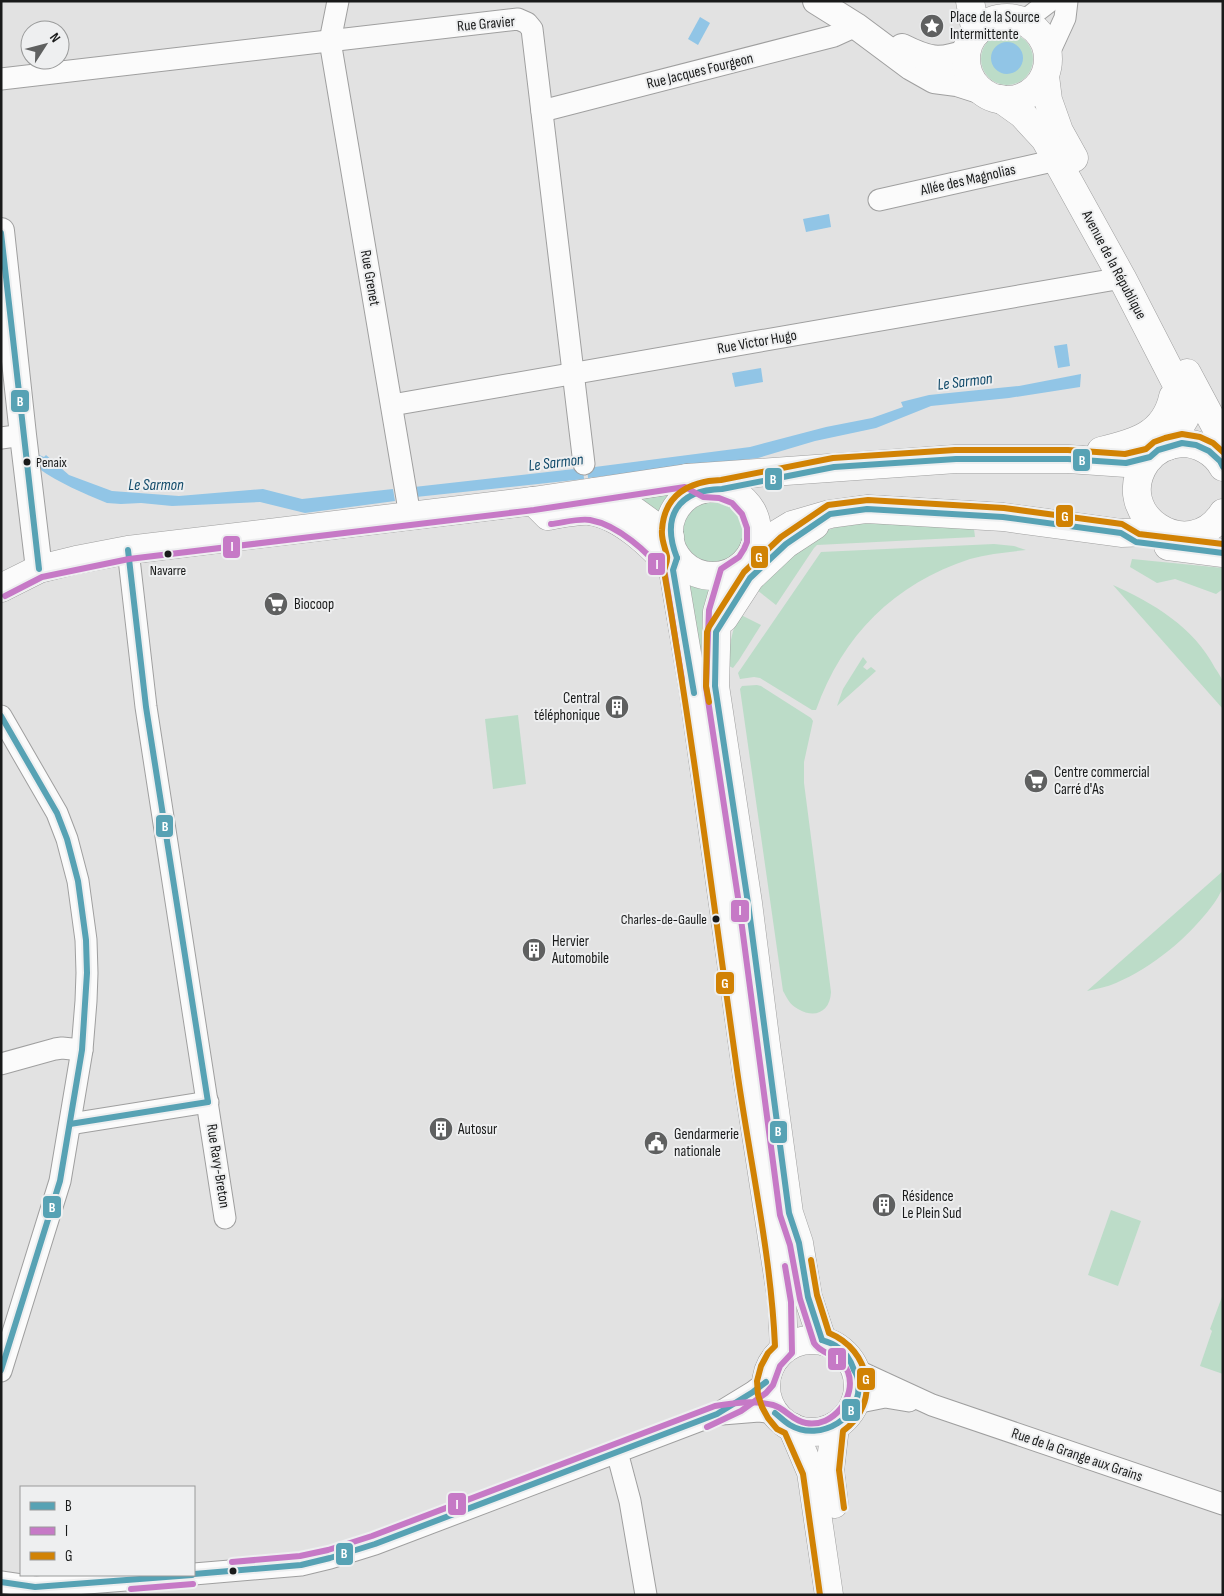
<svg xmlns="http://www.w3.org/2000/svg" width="1224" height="1596" viewBox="0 0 1224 1596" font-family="'Sofia Sans Condensed',sans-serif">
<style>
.green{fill:#bcdcc8}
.water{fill:#91c5e6}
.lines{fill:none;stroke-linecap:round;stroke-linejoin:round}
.minor-casing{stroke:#9f9f9f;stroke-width:23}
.tertiary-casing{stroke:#9f9f9f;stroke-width:28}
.secondary-casing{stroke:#9f9f9f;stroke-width:29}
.primary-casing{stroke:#9f9f9f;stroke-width:29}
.minor{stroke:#fbfbfb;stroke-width:21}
.tertiary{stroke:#fbfbfb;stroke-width:26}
.secondary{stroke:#fbfbfb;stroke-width:28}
.primary{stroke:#fbfbfb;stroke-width:28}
.bus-1-casing{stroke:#eeeff0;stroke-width:10}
.bus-2-casing{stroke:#eeeff0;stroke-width:10}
.bus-3-casing{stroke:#eeeff0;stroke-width:10}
.bus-1{stroke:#57a2b4;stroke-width:6}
.bus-2{stroke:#c679c6;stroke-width:6}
.bus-3{stroke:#d18204;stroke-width:6}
.bus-dot{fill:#191a1a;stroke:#eeeff0;stroke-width:2}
.labels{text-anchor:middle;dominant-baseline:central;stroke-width:4;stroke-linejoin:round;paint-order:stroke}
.bus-label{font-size:14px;fill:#191a1a;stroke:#eeeff0;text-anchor:start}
.poi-label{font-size:15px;fill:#191a1a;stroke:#eeeff0;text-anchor:start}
.street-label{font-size:15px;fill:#191a1a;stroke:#eeeff0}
.water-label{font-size:16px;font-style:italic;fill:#104a6a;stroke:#eeeff0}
.line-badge{stroke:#eeeff0;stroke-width:2}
.badge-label{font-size:14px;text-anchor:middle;font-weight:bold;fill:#fff}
</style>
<rect width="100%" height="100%" fill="#e2e2e2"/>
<g class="green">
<circle cx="1007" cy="59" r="26"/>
<polygon points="684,488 670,501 663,516 627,491"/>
<circle cx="713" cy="532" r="32"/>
<polygon points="866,523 892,524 974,529 975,537 817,545 814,548 776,605 752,586 811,536 837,527"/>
<path d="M994,544L1014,546L1026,550C1008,552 988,554 970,559C894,584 843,635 816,710H812L760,678L754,677L740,679L738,673L821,552Z"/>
<polygon points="1132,559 1223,568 1223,589 1216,594 1175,579 1157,583 1130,567"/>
<polygon points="687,578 700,584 716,585 705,680"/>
<path d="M1113,585C1153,603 1194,627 1215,668C1218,672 1221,677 1223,682C1224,690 1223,701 1223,709Z"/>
<path d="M739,614L761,625L739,660L733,668L727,665C729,647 732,631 739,614Z"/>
<polygon points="863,657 867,662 863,667 867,670 871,667 876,671 837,706 843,689"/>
<path d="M757,685L761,686L811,718L813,721L804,762V783L831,992C830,1012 815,1019 798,1009C790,1005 787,998 783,991L740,689L742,686Z"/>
<polygon points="518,715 526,784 493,789 485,719"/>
<path d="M1223,871C1223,875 1224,881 1223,886C1221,893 1216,901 1212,906C1188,938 1153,967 1116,983C1107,987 1096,989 1087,991Z"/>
<polygon points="1111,1210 1141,1221 1118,1286 1088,1275"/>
<polygon points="1223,1294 1223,1374 1200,1366 1212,1331 1210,1329"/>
</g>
<g class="water">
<polygon points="700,17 710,23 698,45 688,39"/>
<circle cx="1007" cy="58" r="16"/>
<polygon points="829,214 831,227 806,232 803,219"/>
<polygon points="1067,344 1070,366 1058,368 1054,346"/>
<polygon points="761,368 763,382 735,387 732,373"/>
<polygon points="1081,374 1080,387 1009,398 931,406 876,428 815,441 758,458 588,478 587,468 750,447 826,427 872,418 903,407 901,402 929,395 1019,386"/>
<path d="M37,454L44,457L46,455L69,475L112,491L179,496L263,489L302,499L393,489L395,501L305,513L260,502L172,506L141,503L121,504L107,503C83,493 59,483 38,468Z"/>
<polygon points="583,468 584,479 416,497 414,487"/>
</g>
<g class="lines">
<g class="minor-casing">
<g id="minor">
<polyline points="338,1 330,41 410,516"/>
<polyline points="1024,21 1050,1"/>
<polyline points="1048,55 1065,18 1067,1"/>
<polyline points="1,79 518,19 527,23 532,29 584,464"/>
<polyline points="542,111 834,36 856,26"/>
<polyline points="879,200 1057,160"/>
<polyline points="392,405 1122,278"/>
<polyline points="1,438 23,435"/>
<polyline points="128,550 146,707 225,1218"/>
<polyline points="1,716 57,813 67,839 78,881 86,940 87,973 86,1001 82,1050 60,1181 1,1371"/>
<polyline points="1,1064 55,1049 62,1048 82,1050"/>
<polyline points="70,1124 208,1102"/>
<polyline points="856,1370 932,1405 1223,1504"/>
<polyline points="855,1403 885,1397 909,1401"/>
<polyline points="722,1414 759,1411 775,1413"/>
<polyline points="617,1452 630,1501 646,1595"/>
<polyline points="194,1574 301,1565 330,1558 375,1544 717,1414 753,1392 766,1382"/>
<polyline points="1,1582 35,1587 192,1575"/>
</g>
</g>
<g class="tertiary-casing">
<g id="tertiary">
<polyline points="816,1 856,26 911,67 934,80 957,83 982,91"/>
<path d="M902,47C928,60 939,63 967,52"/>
<polyline points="1,231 23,435 39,569"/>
</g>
</g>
<g class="secondary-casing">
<g id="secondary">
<path d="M533,501L548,516C559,514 580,510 590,511C621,515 654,547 673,570"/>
<polyline points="677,558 673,570 693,689 747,1076 782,1302 784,1349"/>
<polyline points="728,574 717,612 715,686 748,903 766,1045 789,1213 799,1243 808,1297 822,1340"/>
<polyline points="724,618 750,578 786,544 815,525"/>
<circle cx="812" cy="1386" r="46"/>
<polyline points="792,1427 811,1472 829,1595"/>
<polyline points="834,1504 830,1470 835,1426"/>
</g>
</g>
<g class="primary-casing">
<g id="primary">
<polyline points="970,1 976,33"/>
<circle cx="1007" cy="59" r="41"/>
<polyline points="1045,76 1048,100 1059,131 1074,158"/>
<polyline points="1001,99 1022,114 1045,139 1122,278 1176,383 1186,397 1185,418 1168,446"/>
<polyline points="1187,373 1219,433 1223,437"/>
<path d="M1101,451C1135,443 1165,435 1173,397"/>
<path d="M1223,467C1215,452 1198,443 1182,443C1167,444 1154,451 1146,462C1110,515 1189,566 1223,513"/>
<polyline points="687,478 956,459 1068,459 1126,463 1150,457"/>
<circle cx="713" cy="532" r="44"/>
<polyline points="595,492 626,505 670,537"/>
<polyline points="1168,546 1223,553"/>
<polyline points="754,548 792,525 830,514 867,509 1003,517 1121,533 1149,532 1169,534"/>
<polyline points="1,588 39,569 76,560 128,550 533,501 687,478 705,489"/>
</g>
</g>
<use href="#minor" class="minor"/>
<use href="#tertiary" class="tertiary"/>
<use href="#secondary" class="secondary"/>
<use href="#primary" class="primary"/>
<g class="bus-1-casing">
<g id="bus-1">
<polyline points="1,233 39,569"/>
<polyline points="128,550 146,707 208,1102"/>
<polyline points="677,558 673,570 694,693"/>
<path d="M677,558C661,517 677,490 722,489L834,467L956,459H1068L1126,463L1150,457L1158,450L1182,443L1196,445L1209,451L1220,461L1223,467"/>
<polyline points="1,716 57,813 67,839 78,881 86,940 87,973 82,1050 60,1181 1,1370"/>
<polyline points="70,1124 208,1102"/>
<polyline points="822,1340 808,1297 799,1243 789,1213 748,903 715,686 716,632 750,578 786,544 830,514 867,509 1003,517 1121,533 1136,542 1223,553"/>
<path d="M775,1413C780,1417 785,1422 790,1425C820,1443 864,1417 858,1381C858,1377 856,1373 854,1370C851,1361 845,1351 836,1346C832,1343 827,1342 822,1340"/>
<polyline points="194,1574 301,1565 330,1558 375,1544 717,1414 753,1392 766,1382"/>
<polyline points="1,1582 35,1587 192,1575"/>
</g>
</g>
<g class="bus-2-casing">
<g id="bus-2">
<path d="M551,524C562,523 579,518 590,520C618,525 648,552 665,574L682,680"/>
<path d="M5,596L42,577L129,559L534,510L685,487L703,497L719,498L732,503L742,514L747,528V542L744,549L739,557L721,569L709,610L706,687L739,904L780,1215L790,1245L800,1299L814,1343C821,1355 841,1354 848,1372C857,1397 833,1428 806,1423C792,1421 785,1408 773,1405C754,1400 733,1403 715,1406L372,1536L328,1550L300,1556L232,1562"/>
<polyline points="707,1427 741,1411 766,1393 773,1385 780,1366 792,1353 791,1302 785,1266"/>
<polyline points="131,1589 193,1584"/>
</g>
</g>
<g class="bus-3-casing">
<g id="bus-3">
<polyline points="709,702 706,686 707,632 709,627 744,572 781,537 828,505 868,500 1004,508 1122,524 1139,534 1223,544"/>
<path d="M811,1260L817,1295L829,1333C871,1350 881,1404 843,1431L839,1470L844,1508"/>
<path d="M820,1595L803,1474L785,1433L777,1429L768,1418L762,1407L758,1395L757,1381L761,1366L768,1353L775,1346C771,1256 751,1166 738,1077C714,908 693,739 664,571C665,566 668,561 667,556C665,547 661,539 662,530C664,495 689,481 721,480L833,458L955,450H1068L1125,454L1146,449L1154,442L1165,438L1182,434L1200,437L1213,443L1223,452"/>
</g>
</g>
<use href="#bus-1" class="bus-1"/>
<use href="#bus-2" class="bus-2"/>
<use href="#bus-3" class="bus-3"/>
</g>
<defs>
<g id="sight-disc" transform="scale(1.25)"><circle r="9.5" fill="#5f6060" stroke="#eeeff0"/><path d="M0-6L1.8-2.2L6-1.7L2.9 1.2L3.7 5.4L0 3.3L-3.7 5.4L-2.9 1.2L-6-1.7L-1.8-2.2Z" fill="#fff"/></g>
<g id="supermarket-disc" transform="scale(1.25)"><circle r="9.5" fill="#5f6060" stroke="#eeeff0"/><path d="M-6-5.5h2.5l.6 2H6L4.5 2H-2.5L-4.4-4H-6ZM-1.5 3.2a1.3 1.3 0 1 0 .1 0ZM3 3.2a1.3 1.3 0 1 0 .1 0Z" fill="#fff"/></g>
<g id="building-disc" transform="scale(1.25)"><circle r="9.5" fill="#5f6060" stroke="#eeeff0"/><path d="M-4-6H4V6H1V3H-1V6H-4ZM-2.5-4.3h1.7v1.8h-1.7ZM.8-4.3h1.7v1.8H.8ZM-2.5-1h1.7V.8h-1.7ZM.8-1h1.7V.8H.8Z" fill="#fff"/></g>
<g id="civic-disc" transform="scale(1.25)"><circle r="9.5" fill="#5f6060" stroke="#eeeff0"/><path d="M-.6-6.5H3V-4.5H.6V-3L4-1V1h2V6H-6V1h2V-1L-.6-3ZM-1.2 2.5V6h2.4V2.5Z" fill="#fff"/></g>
</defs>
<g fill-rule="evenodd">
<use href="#sight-disc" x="932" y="26"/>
<use href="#supermarket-disc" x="276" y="604"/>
<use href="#building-disc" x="617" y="707"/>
<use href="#supermarket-disc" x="1036" y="781"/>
<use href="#building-disc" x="534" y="950"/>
<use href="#building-disc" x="441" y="1129"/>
<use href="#civic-disc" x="656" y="1143"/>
<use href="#building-disc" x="884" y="1205"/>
</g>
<g class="bus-dot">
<circle cx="27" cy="462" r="4.5"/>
<circle cx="168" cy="554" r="4.5"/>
<circle cx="716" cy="919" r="4.5"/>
<circle cx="233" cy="1571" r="4.5"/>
</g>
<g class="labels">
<g class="bus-label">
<text x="36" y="462">Penaix</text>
<text x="168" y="570" text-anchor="middle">Navarre</text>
<text x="707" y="919" text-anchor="end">Charles-de-Gaulle</text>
</g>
<g class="poi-label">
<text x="950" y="17">Place de la Source<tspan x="950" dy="17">Intermittente</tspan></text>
<text x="294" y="604">Biocoop</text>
<text x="600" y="698" text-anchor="end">Central<tspan x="600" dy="17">téléphonique</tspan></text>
<text x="1054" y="772">Centre commercial<tspan x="1054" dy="17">Carré d'As</tspan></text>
<text x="552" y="941">Hervier<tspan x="552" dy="17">Automobile</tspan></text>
<text x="458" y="1129">Autosur</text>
<text x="674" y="1134">Gendarmerie<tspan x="674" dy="17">nationale</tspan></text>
<text x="902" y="1196">Résidence<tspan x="902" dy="17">Le Plein Sud</tspan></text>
</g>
<g class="street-label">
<text transform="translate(486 24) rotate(-5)">Rue Gravier</text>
<text transform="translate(700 71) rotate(-14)">Rue Jacques Fourgeon</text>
<text transform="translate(968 180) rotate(-13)">Allée des Magnolias</text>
<text transform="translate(1114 265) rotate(62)">Avenue de la République</text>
<text transform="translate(370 278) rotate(80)">Rue Grenet</text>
<text transform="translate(757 342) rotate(-10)">Rue Victor Hugo</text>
<text transform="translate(218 1166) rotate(81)">Rue Ravy-Breton</text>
<text transform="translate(1077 1455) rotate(19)">Rue de la Grange aux Grains</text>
</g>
<g class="water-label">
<text transform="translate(965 382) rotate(-7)">Le Sarmon</text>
<text transform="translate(556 463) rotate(-7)">Le Sarmon</text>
<text x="156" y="485">Le Sarmon</text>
</g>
</g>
<g class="line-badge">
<rect x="10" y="389" width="20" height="24" rx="5" fill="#57a2b4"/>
<rect x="1072" y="448" width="19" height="24" rx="5" fill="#57a2b4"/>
<rect x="764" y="467" width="19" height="24" rx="5" fill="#57a2b4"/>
<rect x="1055" y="504" width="19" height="24" rx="5" fill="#d18204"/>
<rect x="222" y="535" width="19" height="24" rx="5" fill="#c679c6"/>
<rect x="750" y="545" width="19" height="24" rx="5" fill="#d18204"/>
<rect x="647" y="552" width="19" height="24" rx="5" fill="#c679c6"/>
<rect x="155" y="814" width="19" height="24" rx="5" fill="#57a2b4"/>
<rect x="730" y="899" width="20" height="24" rx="5" fill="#c679c6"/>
<rect x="715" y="971" width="20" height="24" rx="5" fill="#d18204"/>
<rect x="769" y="1120" width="19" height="24" rx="5" fill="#57a2b4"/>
<rect x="42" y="1195" width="20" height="24" rx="5" fill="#57a2b4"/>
<rect x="827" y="1347" width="20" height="24" rx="5" fill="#c679c6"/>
<rect x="856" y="1367" width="20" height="24" rx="5" fill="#d18204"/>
<rect x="841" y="1398" width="20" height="24" rx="5" fill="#57a2b4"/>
<rect x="447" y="1492" width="20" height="24" rx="5" fill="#c679c6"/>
<rect x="335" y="1542" width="19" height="24" rx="5" fill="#57a2b4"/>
</g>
<g class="badge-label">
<text x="20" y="406">B</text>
<text x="1082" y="465">B</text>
<text x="773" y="484">B</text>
<text x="1065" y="521">G</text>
<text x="232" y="551">I</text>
<text x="759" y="562">G</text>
<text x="657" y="569">I</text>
<text x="165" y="831">B</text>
<text x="740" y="915">I</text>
<text x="725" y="988">G</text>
<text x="778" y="1136">B</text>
<text x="52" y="1212">B</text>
<text x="837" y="1364">I</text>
<text x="866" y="1384">G</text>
<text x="851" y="1415">B</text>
<text x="457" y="1509">I</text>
<text x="344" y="1558">B</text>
</g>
<rect width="1224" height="1596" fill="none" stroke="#191a1a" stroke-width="5"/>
<rect x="20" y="1486" width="175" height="90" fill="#eeeff0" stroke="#999a9a"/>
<rect x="30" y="1502" width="25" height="8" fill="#57a2b4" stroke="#999a9a"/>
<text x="65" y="1511" font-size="15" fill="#191a1a">B</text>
<rect x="30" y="1527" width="25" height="8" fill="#c679c6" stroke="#999a9a"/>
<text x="65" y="1536" font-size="15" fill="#191a1a">I</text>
<rect x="30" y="1552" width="25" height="8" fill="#d18204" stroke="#999a9a"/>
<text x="65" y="1561" font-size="15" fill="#191a1a">G</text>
<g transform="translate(45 45) rotate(54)"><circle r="24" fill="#eeeff0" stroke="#999a9a"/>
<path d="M0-4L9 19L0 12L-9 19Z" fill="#5f6060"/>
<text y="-8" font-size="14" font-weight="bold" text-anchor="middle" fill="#191a1a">N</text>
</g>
</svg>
